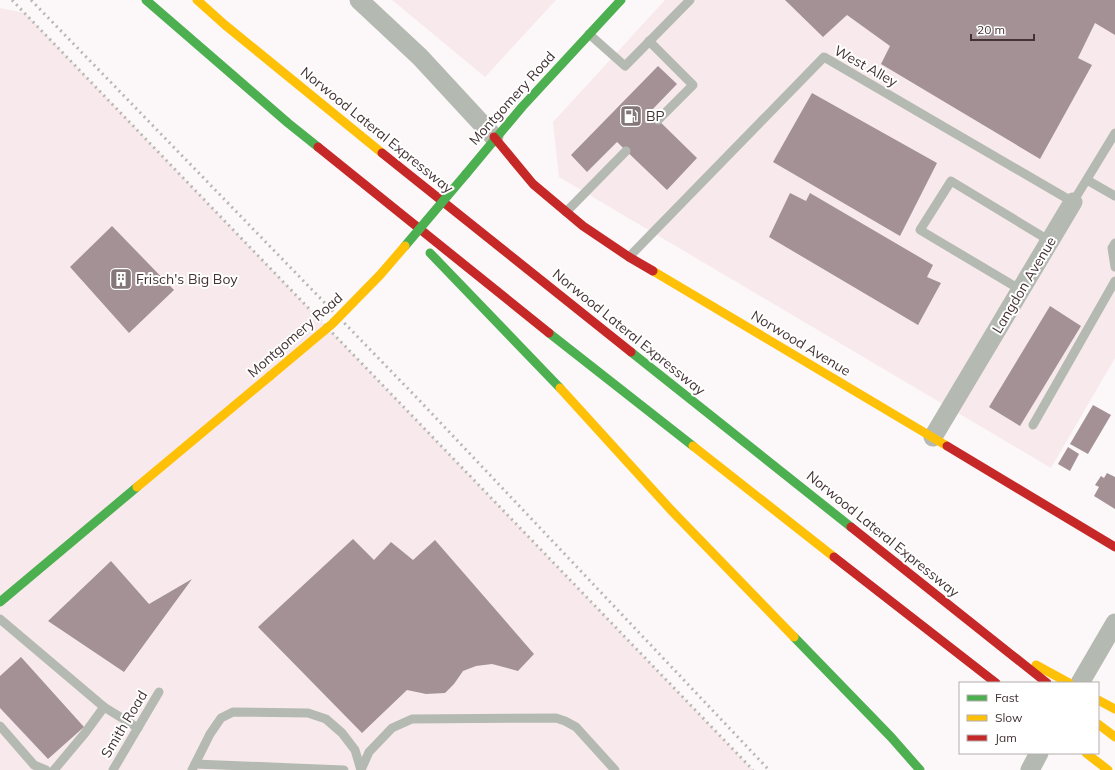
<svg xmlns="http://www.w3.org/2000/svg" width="1115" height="770" viewBox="0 0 1115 770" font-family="Mulish,sans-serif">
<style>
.built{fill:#f8eaec}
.building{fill:#a39196}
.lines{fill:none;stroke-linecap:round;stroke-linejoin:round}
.lane{stroke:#b4bab1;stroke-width:9}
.street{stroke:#b4bab1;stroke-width:19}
.fast{stroke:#4caf50;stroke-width:9}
.slow{stroke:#ffc107;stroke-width:9}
.jam{stroke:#c62828;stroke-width:9}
.rail{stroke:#b7b8b3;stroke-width:3;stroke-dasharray:2 4;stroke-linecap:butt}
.fast-bridge{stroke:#4caf50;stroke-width:9}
.slow-bridge{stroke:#ffc107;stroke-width:9}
.labels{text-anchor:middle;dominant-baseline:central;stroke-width:4;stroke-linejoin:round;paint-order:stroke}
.street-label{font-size:14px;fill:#433234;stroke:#fff}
.poi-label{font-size:14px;fill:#433234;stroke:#fff;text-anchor:start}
</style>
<rect width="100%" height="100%" fill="#fcf7f8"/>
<g class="built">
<polygon points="392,0 556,0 485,77"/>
<polygon points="665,0 1115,0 1115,358 1051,468 559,177 553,122"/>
<polygon points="0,8 25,13 753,770 0,770"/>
</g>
<g class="building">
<polygon points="785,0 1115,0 1115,35 1095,23 1078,58 1092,65 1040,159 881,64 890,46 847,15 823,37"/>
<polygon points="658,66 677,84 650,112 697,158 667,190 617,142 587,172 571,155"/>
<polygon points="812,93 937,163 900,236 773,162"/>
<polygon points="790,193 806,201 810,193 933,265 927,277 941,283 918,325 769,237"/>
<polygon points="112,226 174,290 129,333 70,267"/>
<polygon points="1050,306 1081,326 1020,426 989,407"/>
<polygon points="1093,405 1111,415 1088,454 1070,444"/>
<polygon points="1068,447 1079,454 1070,471 1058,464"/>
<polygon points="1107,473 1115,477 1115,509 1094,496 1099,487 1095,485 1101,476 1104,478"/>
<polygon points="353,539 374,560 391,542 413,560 435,540 534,654 518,671 492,664 476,666 463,671 454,684 445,693 426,694 407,690 362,733 258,627"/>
<polygon points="111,561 149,604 192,579 124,672 48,621"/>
<polygon points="21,657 84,727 48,759 0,708 0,676"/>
</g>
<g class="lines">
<g class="lane">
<polyline points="589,34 625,66 690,0"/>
<polyline points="649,41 693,85 658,120"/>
<polyline points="1087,180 1115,196"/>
<polyline points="566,212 626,151"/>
<polyline points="1115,243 1112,248 1115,267"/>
<polyline points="629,257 824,57 1073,202 1115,133"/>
<polyline points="1021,290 920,230 951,181 1050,241"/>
<polyline points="1033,425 1115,281"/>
<polyline points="0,619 104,707"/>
<polyline points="0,726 34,765 46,770"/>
<polyline points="195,764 344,770"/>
<polyline points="54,770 85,733 104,707 138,728"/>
<polyline points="113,770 159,692"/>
<polyline points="192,770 210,734 221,718 233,712 308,713 326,719 342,733 355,750 361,770"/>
<polyline points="361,770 369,752 392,728 412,719 556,718 565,721 576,727 615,770"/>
</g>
<g class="street">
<polyline points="359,0 420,57 494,137"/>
<polyline points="933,437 1073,202"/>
<polyline points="1080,683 1115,623"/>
<polyline points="1030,770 1039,753"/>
</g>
<g class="fast">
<polyline points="146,0 288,123 318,147"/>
<polyline points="466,174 522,107 621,0"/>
<polyline points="430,253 560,388"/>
<polyline points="549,333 693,446"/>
<polyline points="631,352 851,527"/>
<polyline points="0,602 137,487"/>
<polyline points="794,637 891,737 920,770"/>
</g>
<g class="slow">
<polyline points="197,0 225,25 382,153"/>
<polyline points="653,271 947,446"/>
<polyline points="560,388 671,510 794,637"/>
<polyline points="693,446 834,557"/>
<polyline points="137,487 270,376"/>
<polyline points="1036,665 1069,683"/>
<polyline points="1098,700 1115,709"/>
<polyline points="1098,724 1115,737"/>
<polyline points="1086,753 1108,770"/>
</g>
<g class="jam">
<polyline points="494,137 533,184 583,226 629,257 653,271"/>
<polyline points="318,147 549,333"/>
<polyline points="382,153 631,352"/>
<polyline points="947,446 1115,547"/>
<polyline points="851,527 1047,683"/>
<polyline points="834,557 996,683"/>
</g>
<g class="rail">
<polyline points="12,0 753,770"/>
<polyline points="31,0 419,400 769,770"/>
</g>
<polyline class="fast-bridge" points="405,246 466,174"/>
<polyline class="slow-bridge" points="270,376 332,324 380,275 405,246"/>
</g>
<defs>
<g id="fuel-square" transform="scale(1.15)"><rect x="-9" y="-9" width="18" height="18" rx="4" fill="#847779" stroke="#fff"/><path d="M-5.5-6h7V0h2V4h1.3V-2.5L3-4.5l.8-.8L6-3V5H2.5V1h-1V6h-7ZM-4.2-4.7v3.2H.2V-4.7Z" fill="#fff"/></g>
<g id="building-square" transform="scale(1.15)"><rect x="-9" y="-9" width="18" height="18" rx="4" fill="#847779" stroke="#fff"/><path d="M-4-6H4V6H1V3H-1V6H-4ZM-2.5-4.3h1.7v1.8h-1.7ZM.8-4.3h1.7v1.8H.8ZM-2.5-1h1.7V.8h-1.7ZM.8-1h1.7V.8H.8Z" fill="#fff"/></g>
</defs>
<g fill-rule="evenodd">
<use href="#fuel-square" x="631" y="116"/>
<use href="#building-square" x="121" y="279"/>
</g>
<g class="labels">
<g class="street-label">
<text transform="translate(866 66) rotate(29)">West Alley</text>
<text transform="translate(512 98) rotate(-48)">Montgomery Road</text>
<text transform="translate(377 130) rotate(39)">Norwood Lateral Expressway</text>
<text transform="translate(1024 285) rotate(-59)">Langdon Avenue</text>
<text transform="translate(629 332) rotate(39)">Norwood Lateral Expressway</text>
<text transform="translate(295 335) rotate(-41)">Montgomery Road</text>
<text transform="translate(801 343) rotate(31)">Norwood Avenue</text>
<text transform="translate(883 534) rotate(39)">Norwood Lateral Expressway</text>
<text transform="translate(124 724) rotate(-59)">Smith Road</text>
</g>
<g class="poi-label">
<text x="646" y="116">BP</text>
<text x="136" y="279">Frisch's Big Boy</text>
</g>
</g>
<rect x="959" y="682" width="140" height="72" fill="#ffffff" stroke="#b4adae"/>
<rect x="967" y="695" width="20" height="6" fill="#4caf50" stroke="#b4adae"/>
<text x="995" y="702" font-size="12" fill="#433234">Fast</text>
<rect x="967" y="715" width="20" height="6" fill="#ffc107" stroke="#b4adae"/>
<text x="995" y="722" font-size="12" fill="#433234">Slow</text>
<rect x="967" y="735" width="20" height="6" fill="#c62828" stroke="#b4adae"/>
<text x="995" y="742" font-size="12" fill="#433234">Jam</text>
<path d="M971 34v6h63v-6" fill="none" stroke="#433234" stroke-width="2"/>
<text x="977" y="34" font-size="12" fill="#433234" stroke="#ffffff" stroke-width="3" paint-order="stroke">20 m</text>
</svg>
